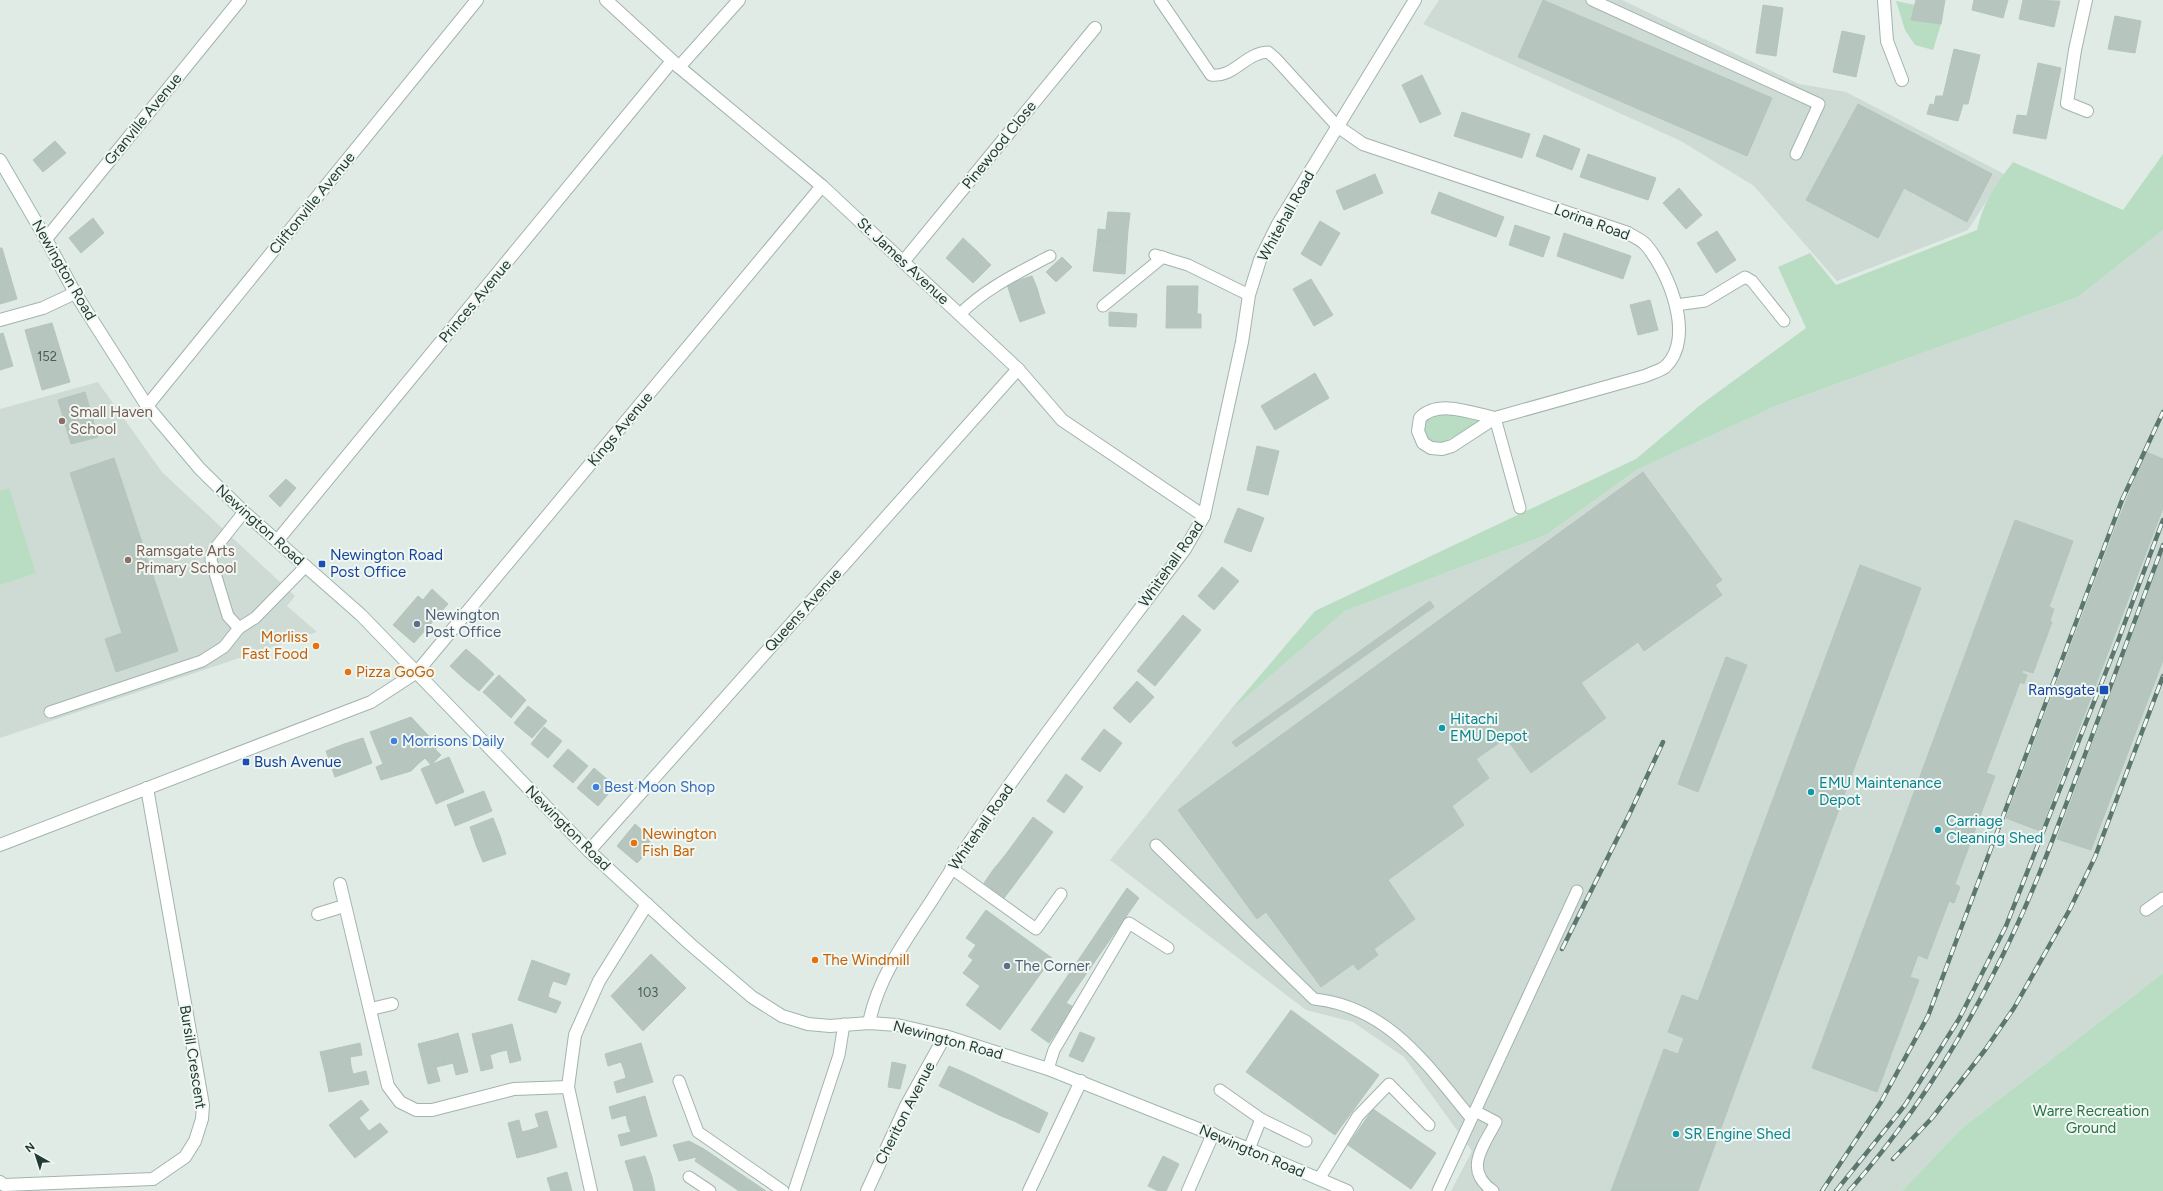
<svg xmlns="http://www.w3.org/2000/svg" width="2163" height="1191" viewBox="0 0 2163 1191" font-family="Figtree,sans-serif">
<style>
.built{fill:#cedbd5}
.green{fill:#b9ddc2}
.building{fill:#b6c6bf;stroke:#b3c5bd}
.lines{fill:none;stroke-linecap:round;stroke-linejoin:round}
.lane-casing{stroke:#a3b3ad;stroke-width:13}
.street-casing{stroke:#a3b3ad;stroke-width:14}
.secondary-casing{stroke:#9fb7ae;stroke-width:14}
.lane{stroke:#fff;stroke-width:11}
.street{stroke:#fff;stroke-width:12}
.secondary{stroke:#fff;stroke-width:12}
.rail-casing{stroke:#5b776f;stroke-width:4.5}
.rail{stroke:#f1f8f4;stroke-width:3;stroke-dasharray:9;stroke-linecap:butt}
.education-dot{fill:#8d6e63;stroke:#f1f8f4;stroke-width:1.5}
.transit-dot{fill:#1a4fb4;stroke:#f1f8f4;stroke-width:1.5}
.service-dot{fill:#5c6f8a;stroke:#f1f8f4;stroke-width:1.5}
.food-dot{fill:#e8710a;stroke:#f1f8f4;stroke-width:1.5}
.culture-dot{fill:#0f9aa8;stroke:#f1f8f4;stroke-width:1.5}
.shop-dot{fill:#3f7fe0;stroke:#f1f8f4;stroke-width:1.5}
.labels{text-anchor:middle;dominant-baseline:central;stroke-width:4;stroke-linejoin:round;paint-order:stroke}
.number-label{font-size:13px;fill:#465e57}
.street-label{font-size:15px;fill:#213c34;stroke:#f1f8f4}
.education-label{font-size:15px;fill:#785e54;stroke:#f1f8f4;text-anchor:start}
.transit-label{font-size:15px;fill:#164399;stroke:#f1f8f4;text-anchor:start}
.service-label{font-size:15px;fill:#4e5e75;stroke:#f1f8f4;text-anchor:start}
.food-label{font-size:15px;fill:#c56008;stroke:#f1f8f4;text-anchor:start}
.culture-label{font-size:15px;fill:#0d838f;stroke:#f1f8f4;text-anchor:start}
.shop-label{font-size:15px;fill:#366cbe;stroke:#f1f8f4;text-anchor:start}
.park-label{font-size:15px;fill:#2b7246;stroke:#f1f8f4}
</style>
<rect width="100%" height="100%" fill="#e0ebe6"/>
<g class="built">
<polygon points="1439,0 1622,0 1799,84 1846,92 2004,174 1968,230 1837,281 1754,186 1681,141 1423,24"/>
<polygon points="2163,230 2163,973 1961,1129 1902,1191 1451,1191 1472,1151 1404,1057 1353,1022 1306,1010 1110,860 1228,713 1345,611 1546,535 1638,469 1778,405 2078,297"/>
<polygon points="98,382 162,472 295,596 287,606 317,632 0,738 0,409"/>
</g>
<g class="green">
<polygon points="1896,1 1915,5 1911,20 1941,24 1933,50 1915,45 1905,30"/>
<path d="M2163,154V230L2078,297L1778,405L1638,469L1546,535L1345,611L1228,713L1315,611L1636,459L1699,406L1806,328L1778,267L1810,253L1836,285L1977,230C1984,200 1995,186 2013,162L2123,210Z"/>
<path d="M1434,414H1447L1481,420C1465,430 1418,466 1425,420Z"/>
<polygon points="9,488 36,573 0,585 0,491"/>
<polygon points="2163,973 2163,1191 1902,1191 1961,1129"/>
</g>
<g class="building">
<polygon points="1543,0 1772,98 1747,156 1518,57"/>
<polygon points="1916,0 1945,0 1941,24 1911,20"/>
<polygon points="1974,0 2008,0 2003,18 1972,10"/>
<polygon points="2023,0 2060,1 2054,27 2019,19"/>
<polygon points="1763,5 1783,8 1776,56 1756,53"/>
<polygon points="2115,16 2141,21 2135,53 2108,49"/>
<polygon points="1842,31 1865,36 1856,77 1833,72"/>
<polygon points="1954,49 1980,55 1968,104 1963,104 1958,121 1927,114 1930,104 1934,105 1936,96 1943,96"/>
<polygon points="2038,63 2061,68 2046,139 2013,133 2017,115 2027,116"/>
<polygon points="1422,75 1441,114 1420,123 1402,85"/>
<polygon points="1858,104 1992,174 1967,222 1904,188 1878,238 1806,200"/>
<polygon points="1462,112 1530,134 1522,158 1454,136"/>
<polygon points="1544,135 1580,149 1572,170 1536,156"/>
<polygon points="55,141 66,153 43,172 33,160"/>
<polygon points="1588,154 1656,178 1648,200 1580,177"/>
<polygon points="1375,174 1383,193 1344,210 1336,191"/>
<polygon points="1679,188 1702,215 1686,229 1663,203"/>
<polygon points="1439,192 1504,217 1496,237 1431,213"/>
<polygon points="1108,212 1130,213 1128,230 1106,228"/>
<polygon points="93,218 104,233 81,253 69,238"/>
<polygon points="1320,221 1340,233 1321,266 1301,254"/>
<polygon points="1515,225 1550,237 1543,257 1509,245"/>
<polygon points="1106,228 1128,230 1127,243 1097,240 1098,229 1107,230"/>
<polygon points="1717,231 1736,260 1716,273 1697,243"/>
<polygon points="1564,233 1631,256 1623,279 1557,256"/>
<polygon points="963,238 977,251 959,270 946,258"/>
<polygon points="1097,240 1127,243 1126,260 1095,257"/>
<polygon points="0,248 2,248 17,299 0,304"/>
<polygon points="977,251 991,265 973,283 959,270"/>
<polygon points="1062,257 1072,267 1056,282 1046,272"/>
<polygon points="1095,257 1126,260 1125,274 1093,271"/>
<polygon points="1032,276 1037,288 1011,297 1007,284"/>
<polygon points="1311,279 1333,315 1314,326 1293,289"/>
<polygon points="1167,286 1198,286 1197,314 1201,314 1201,328 1166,328"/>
<polygon points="1037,288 1041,302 1016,311 1011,297"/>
<polygon points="1650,300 1658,330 1638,335 1630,305"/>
<polygon points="1041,302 1045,313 1020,322 1016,311"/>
<polygon points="1109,312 1137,314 1136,327 1109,326"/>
<polygon points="52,323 70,382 42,390 25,330"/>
<polygon points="3,333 13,366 0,370 0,334"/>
<polygon points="1315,373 1329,398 1275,430 1261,406"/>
<polygon points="85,392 98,437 71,444 58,400"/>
<polygon points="1257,446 1279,451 1268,495 1247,490"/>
<polygon points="2146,452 2163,459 2163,508 2040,831 2006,818 2118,521"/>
<polygon points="114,458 178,651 116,672 105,639 122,633 70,473"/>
<polygon points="1643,472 1722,580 1715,585 1722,595 1644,651 1638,642 1581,683 1606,718 1531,773 1506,738 1476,759 1489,778 1452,806 1464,825 1388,880 1415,919 1374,949 1378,955 1358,970 1353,964 1321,987 1266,912 1257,919 1178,810"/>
<polygon points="286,479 296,488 280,507 269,496"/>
<polygon points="1238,508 1264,518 1251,552 1224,542"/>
<polygon points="2015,520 2073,541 2049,607 2054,609 2050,621 2052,622 2033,673 2023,670 2022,673 2027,675 2024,684 2020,682 1986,773 1995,776 1955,884 1960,887 1954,903 1949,901 1927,959 1918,955 1910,977 1919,980 1877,1092 1812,1068"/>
<polygon points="2163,553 2163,660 2091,850 2057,839"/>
<polygon points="1860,565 1921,588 1740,1076 1678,1054 1684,1038 1668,1032 1682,995 1698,1001"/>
<polygon points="1222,567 1239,581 1214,610 1198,596"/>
<polygon points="432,589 448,604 414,643 393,625 418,596 423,600"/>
<polygon points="1430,601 1434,607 1236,747 1232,742"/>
<polygon points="1183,615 1201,630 1155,686 1137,671"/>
<polygon points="466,649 480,661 464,679 450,666"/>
<polygon points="1726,657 1747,665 1698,792 1678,784"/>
<polygon points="480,661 494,674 479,691 464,679"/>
<polygon points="499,675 513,688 497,705 483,692"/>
<polygon points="1137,681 1154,697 1130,723 1113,708"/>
<polygon points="513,688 526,700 511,718 497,705"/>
<polygon points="528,706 547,721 532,738 514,723"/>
<polygon points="411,717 425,732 405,751 418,764 411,771 381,780 376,767 383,764 370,732"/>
<polygon points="544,727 562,741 548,758 531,744"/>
<polygon points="1104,729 1122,743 1100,772 1081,759"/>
<polygon points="425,732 439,746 435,749 441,755 431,765 425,758 418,764 405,751"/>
<polygon points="363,738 372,763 354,770 344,744"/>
<polygon points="344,744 354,770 335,777 326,751"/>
<polygon points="568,749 588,766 573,783 553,766"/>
<polygon points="449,757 464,792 436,804 421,769"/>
<polygon points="594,768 615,786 598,806 577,788"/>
<polygon points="1066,774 1083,787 1064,813 1047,801"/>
<polygon points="484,791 492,811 455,826 447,805"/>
<polygon points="1033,817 1053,832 1045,843 1025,828"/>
<polygon points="493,818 500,836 476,845 470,827"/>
<polygon points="635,824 652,839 642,851 646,854 637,863 617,846"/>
<polygon points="1025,828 1045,843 1037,854 1017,839"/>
<polygon points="500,836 506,854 483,862 476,845"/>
<polygon points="1017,839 1037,854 1029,865 1009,850"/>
<polygon points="1009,850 1029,865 1022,874 1002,859"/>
<polygon points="1002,859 1022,874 1014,885 993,870"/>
<polygon points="993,870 1014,885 1004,898 984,883"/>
<polygon points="1127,888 1139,898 1066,1003 1074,1007 1049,1043 1031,1030"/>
<polygon points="986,910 1052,958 1000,1030 966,1005 980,986 963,973 973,960 968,956 976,945 966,938"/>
<polygon points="651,954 686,988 643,1031 611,996"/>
<polygon points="532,960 570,974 566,985 553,981 550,989 525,980"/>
<polygon points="525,980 550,989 548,997 561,1002 556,1013 518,1000"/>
<polygon points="1291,1010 1379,1075 1335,1135 1246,1072"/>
<polygon points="512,1024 521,1060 510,1063 507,1050 498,1052 493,1029"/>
<polygon points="493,1029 498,1052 490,1055 493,1068 481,1071 472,1034"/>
<polygon points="1080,1032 1095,1038 1083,1062 1069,1056"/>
<polygon points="458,1033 468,1072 456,1075 453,1063 445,1065 438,1039"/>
<polygon points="438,1039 445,1065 436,1067 440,1081 428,1084 418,1044"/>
<polygon points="360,1043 362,1055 350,1057 351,1066 325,1072 320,1052"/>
<polygon points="641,1043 647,1063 624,1070 621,1062 608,1066 605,1054"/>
<polygon points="1664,1049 1740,1076 1698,1191 1611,1191"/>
<polygon points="892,1062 906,1065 900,1089 888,1087"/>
<polygon points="647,1063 653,1082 617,1093 614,1082 626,1078 624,1070"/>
<polygon points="351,1066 353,1074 366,1071 369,1084 329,1092 325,1072"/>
<polygon points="949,1066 961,1071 952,1092 939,1086"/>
<polygon points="961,1071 974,1077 964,1098 952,1092"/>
<polygon points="974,1077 986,1083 976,1104 964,1098"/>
<polygon points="986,1083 999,1089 989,1110 976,1104"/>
<polygon points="999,1089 1011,1095 1001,1116 989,1110"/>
<polygon points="1011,1095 1023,1101 1014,1121 1001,1116"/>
<polygon points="645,1096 651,1117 628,1124 626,1115 612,1119 609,1107"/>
<polygon points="361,1100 369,1110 359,1118 364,1125 342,1142 329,1125"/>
<polygon points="1023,1101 1036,1107 1026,1127 1014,1121"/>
<polygon points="1036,1107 1048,1113 1039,1133 1026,1127"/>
<polygon points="1373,1109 1436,1153 1411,1189 1348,1145"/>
<polygon points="547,1111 557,1147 537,1153 530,1130 539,1127 535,1114"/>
<polygon points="651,1117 657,1136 621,1146 618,1135 631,1132 628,1124"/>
<polygon points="519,1120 522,1132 530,1130 537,1153 517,1158 508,1123"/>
<polygon points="380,1123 388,1132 355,1158 342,1142 364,1125 369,1131"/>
<polygon points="689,1141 704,1149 766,1191 739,1191 695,1161 697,1157 679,1161 673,1145"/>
<polygon points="645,1156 652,1177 632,1183 625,1161"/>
<polygon points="1163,1156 1179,1164 1166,1191 1158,1191 1148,1186"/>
<polygon points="567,1172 572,1191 551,1191 547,1178"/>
<polygon points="652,1177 655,1191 634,1191 632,1183"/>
</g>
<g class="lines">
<g class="lane-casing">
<g id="lane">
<path d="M1160,0L1211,75C1234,78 1245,53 1268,52L1276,59L1337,126"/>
<polyline points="1592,0 1819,104 1796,154"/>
<polyline points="1155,255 1188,265 1249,295"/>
<polyline points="1676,305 1705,301 1745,277 1752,281 1784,321"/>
<polyline points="1103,306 1163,257"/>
<path d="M960,314C986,288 1018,273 1050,256"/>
<polyline points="1495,418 1520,508"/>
<polyline points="244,512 213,551 211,560 228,616 239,628 255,618 306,566"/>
<polyline points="50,712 202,661 224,647 239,628"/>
<path d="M1156,845L1314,999C1389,1007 1427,1065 1471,1118"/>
<polyline points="951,868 1036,929 1061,894"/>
<polyline points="2146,910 2163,898"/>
<polyline points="1048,1069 1054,1050 1129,923 1168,948"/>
<polyline points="679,1081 698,1132 783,1191"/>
<polyline points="1220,1090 1261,1119 1249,1149"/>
<path d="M1475,1111L1496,1122C1483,1147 1463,1170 1493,1191"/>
<polyline points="1261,1119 1306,1141"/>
<polyline points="689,1177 710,1191"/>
<polyline points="1319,1179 1358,1116 1389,1084 1429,1125"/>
<polyline points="794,1191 839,1055 844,1024"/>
<polyline points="1438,1191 1577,891"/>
</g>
</g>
<g class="street-casing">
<g id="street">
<polyline points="606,0 679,67 822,186 1018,369 1062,420 1204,516"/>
<polyline points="1884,0 1887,41 1902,80"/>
<polyline points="2086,0 2075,50 2067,103 2087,111"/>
<polyline points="679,67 739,0"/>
<path d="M1337,126L1363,144L1628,233C1634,237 1642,240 1646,245C1669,272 1696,338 1665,367C1660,371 1651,373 1645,376L1495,418L1452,446L1442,449L1431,448L1423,443L1418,431L1420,418C1438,399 1472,413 1495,418"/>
<polyline points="46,239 240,0"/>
<polyline points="903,262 1095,28"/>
<polyline points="0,320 43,308 75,293"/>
<polyline points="147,406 477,0"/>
<polyline points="277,541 672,61"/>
<polyline points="0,845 371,702 417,672 822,186"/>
<polyline points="589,851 1018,369"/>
<polyline points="340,884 388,1086 400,1102 416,1110 432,1110 514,1089 568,1087"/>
<polyline points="318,914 344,906"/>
<polyline points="371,1009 392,1004"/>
<path d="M869,1023C878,977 907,938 932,900C1009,778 1099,664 1185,549L1204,516L1242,342L1249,295L1260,260L1278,224L1415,0"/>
<polyline points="0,1182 4,1185 153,1179 185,1157 195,1141 202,1119 203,1105 147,788"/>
<polyline points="591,1191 568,1087 575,1035 599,981 647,904"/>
<polyline points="867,1191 906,1106 945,1036"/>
<polyline points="1029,1191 1081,1081"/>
<polyline points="1188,1191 1213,1134"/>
</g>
</g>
<g class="secondary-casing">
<polyline id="secondary" points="0,160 46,239 75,293 147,406 200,469 244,512 361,615 589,851 690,944 752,997 782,1016 808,1024 830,1026 869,1023 897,1025 945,1036 1048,1069 1249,1149 1347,1191"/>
</g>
<use href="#lane" class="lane"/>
<use href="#street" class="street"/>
<use href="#secondary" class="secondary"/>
<g class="rail-casing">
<g id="rail">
<polyline points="1562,949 1629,815 1663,742"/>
<polyline points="1893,1159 1932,1118 1985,1050 2014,1008 2070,909 2095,857 2163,676"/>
<polyline points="1822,1191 1881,1102 1928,1016 2122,500 2163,412"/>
<polyline points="1836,1191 1905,1105 1959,1019 2006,926 2118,641 2163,520"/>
<path d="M1849,1191C1915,1117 1969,1027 2011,938C2039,880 2060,819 2083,760C2110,688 2136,617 2163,545"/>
</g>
</g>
<use href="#rail" class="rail"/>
</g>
<g class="education-dot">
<circle cx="62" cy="421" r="4"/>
<circle cx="128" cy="560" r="4"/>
</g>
<g class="transit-dot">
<rect x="318" y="560" width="8" height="8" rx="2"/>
<rect x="2099" y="685" width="10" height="10" rx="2"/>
<rect x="242" y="758" width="8" height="8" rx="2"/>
</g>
<g class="service-dot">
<circle cx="417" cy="624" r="4"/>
<circle cx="1007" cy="966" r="4"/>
</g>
<g class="food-dot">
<circle cx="316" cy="646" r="4"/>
<circle cx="348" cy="672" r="4"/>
<circle cx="634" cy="843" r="4"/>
<circle cx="815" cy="960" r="4"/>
</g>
<g class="culture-dot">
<circle cx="1442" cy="728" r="4"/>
<circle cx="1811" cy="792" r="4"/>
<circle cx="1938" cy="830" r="4"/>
<circle cx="1676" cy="1134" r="4"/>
</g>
<g class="shop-dot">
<circle cx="394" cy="741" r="4"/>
<circle cx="596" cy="787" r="4"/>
</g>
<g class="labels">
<g class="number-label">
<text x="47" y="356">152</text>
<text x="648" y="992">103</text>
</g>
<g class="street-label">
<text transform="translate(143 119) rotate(-51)">Granville Avenue</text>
<text transform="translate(999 145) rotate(-51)">Pinewood Close</text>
<text transform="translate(312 203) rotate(-51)">Cliftonville Avenue</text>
<text transform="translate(1286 216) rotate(-61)">Whitehall Road</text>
<text transform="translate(1592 222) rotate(20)">Lorina Road</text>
<text transform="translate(903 261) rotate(43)">St. James Avenue</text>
<text transform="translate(64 270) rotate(60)">Newington Road</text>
<text transform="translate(475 301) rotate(-50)">Princes Avenue</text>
<text transform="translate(620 429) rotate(-50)">Kings Avenue</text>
<text transform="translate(260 525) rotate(42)">Newington Road</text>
<text transform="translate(1171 564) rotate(-55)">Whitehall Road</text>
<text transform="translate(803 610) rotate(-48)">Queens Avenue</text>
<text transform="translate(981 827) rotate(-55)">Whitehall Road</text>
<text transform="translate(568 828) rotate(45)">Newington Road</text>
<text transform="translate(948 1040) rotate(15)">Newington Road</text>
<text transform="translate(193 1057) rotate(81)">Bursill Crescent</text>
<text transform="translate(905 1113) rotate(-63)">Cheriton Avenue</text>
<text transform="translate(1252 1151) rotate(23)">Newington Road</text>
</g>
<g class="education-label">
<text x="70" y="412">Small Haven<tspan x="70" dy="17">School</tspan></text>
<text x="136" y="551">Ramsgate Arts<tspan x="136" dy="17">Primary School</tspan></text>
</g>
<g class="transit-label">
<text x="330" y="555">Newington Road<tspan x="330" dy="17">Post Office</tspan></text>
<text x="2095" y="690" text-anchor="end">Ramsgate</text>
<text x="254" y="762">Bush Avenue</text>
</g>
<g class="service-label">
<text x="425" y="615">Newington<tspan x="425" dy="17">Post Office</tspan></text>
<text x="1015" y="966">The Corner</text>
</g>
<g class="food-label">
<text x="308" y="637" text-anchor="end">Morliss<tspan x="308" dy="17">Fast Food</tspan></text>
<text x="356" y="672">Pizza GoGo</text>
<text x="642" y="834">Newington<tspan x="642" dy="17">Fish Bar</tspan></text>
<text x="823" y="960">The Windmill</text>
</g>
<g class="culture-label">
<text x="1450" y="719">Hitachi<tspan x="1450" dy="17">EMU Depot</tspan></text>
<text x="1819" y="783">EMU Maintenance<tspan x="1819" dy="17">Depot</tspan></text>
<text x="1946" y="821">Carriage<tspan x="1946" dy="17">Cleaning Shed</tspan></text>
<text x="1684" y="1134">SR Engine Shed</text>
</g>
<g class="shop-label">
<text x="402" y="741">Morrisons Daily</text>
<text x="604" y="787">Best Moon Shop</text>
</g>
<g class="park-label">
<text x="2091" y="1111">Warre Recreation<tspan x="2091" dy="17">Ground</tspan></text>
</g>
</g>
<g transform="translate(36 1155) rotate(321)" stroke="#f1f8f4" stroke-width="3" paint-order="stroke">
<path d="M0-3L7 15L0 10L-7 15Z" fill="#213c34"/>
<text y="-6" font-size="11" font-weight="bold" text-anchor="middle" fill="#213c34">N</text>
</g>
</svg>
